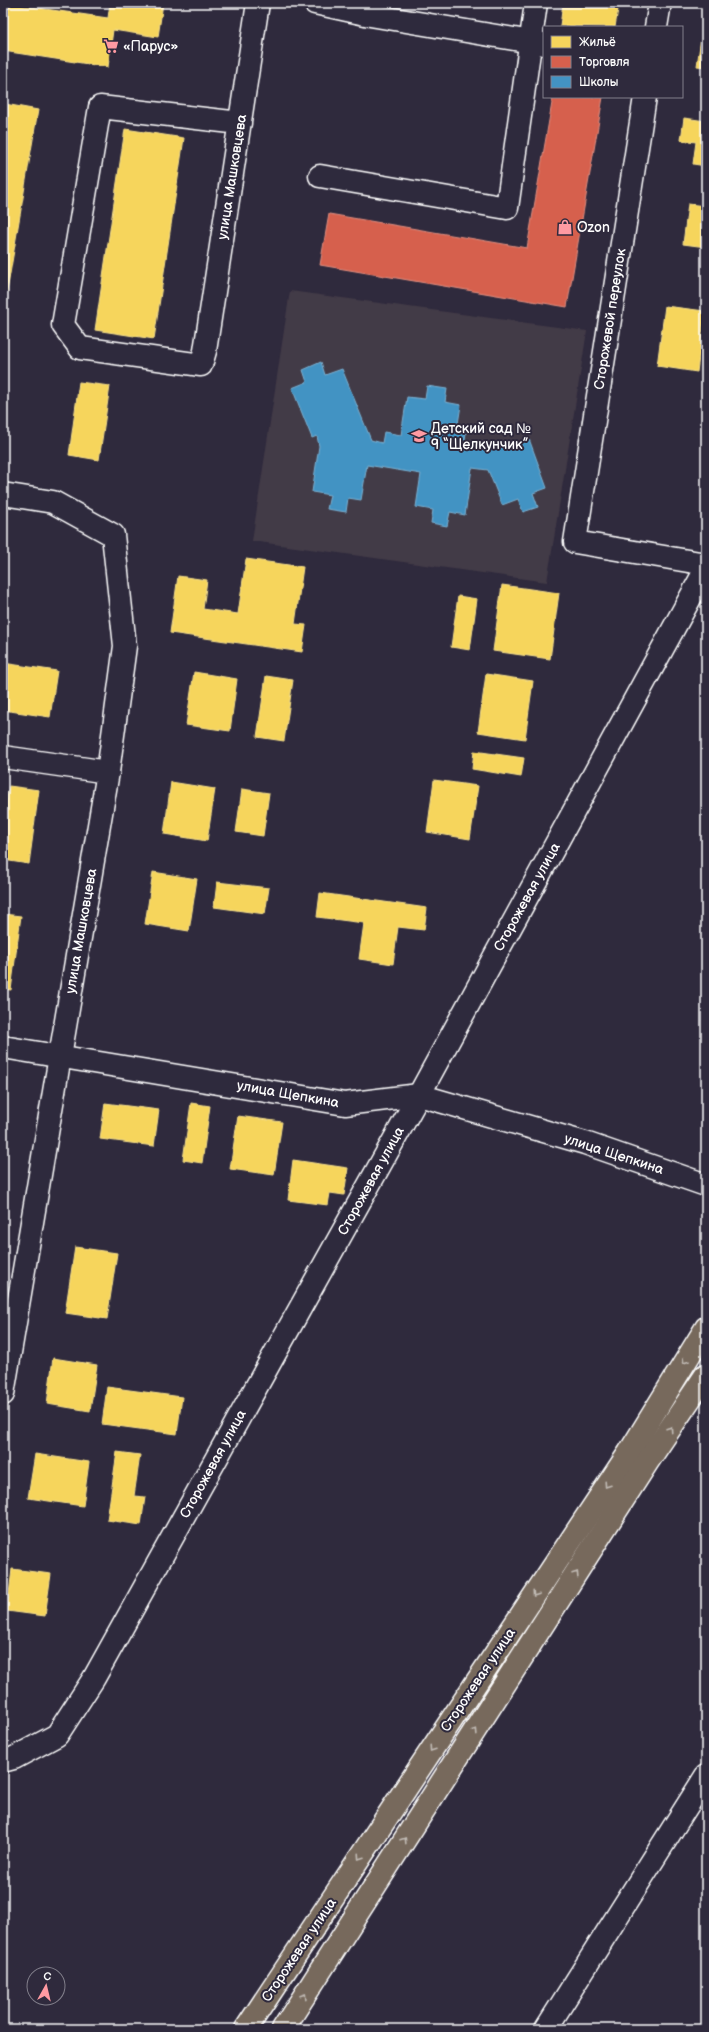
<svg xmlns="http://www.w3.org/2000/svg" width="709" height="2032" viewBox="0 0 709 2032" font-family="'Balsamiq Sans',sans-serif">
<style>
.built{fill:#433b47}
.homes{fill:#f6d55c;stroke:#f9e28d}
.shops{fill:#d6604d;stroke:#e29082}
.schools{fill:#4393c3;stroke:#7bb3d5}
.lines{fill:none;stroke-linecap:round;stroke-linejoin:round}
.minor-casing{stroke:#fff;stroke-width:25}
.major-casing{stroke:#fff;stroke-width:25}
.minor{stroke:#2f2a3d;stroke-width:22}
.major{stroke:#77695c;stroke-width:22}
.oneway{stroke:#c2bcb6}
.labels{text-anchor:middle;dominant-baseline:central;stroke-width:4;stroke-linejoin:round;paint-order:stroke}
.poi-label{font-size:14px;fill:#fff;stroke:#2f2a3d;text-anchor:start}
.street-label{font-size:14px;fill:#fff;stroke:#2f2a3d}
</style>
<rect width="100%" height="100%" fill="#2f2a3d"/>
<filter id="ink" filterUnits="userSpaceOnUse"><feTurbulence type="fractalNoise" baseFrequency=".025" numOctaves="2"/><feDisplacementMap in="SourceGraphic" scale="8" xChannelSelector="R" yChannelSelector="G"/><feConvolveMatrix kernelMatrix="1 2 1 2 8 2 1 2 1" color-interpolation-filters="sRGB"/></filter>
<g filter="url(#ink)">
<polygon class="built" points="290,291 587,331 547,582 252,541"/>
<g class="homes">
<polygon points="3,3 108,18 110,3 163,3 158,37 113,30 108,67 3,51"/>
<polygon points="563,3 619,3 615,27 560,26"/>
<polygon points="706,3 706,67 697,66"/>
<polygon points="5,104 38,110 5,303 3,302 3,116"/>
<polygon points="684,118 706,121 706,166 693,164 696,142 681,140"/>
<polygon points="125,129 184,138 154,339 95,330"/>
<polygon points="688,204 706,206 706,247 683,244"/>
<polygon points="665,306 705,311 697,372 657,366"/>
<polygon points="79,382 110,386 99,460 69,455"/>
<polygon points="246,559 303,567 295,624 306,625 302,652 170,633 178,576 207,580 203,609 238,614"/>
<polygon points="502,585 559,593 550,659 493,651"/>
<polygon points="458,596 477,599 470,650 451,647"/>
<polygon points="3,663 57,671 50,717 3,710"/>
<polygon points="194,672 237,679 230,731 186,725"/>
<polygon points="486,674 533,681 525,739 478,732"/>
<polygon points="266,676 293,680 284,741 257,737"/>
<polygon points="474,751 524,758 521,777 472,769"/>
<polygon points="434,780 478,786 470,839 427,832"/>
<polygon points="171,782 215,789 207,841 164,834"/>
<polygon points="9,786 39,790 29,864 3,860 3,826"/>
<polygon points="242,789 269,793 263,836 236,832"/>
<polygon points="153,872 197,879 189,931 145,924"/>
<polygon points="217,882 269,888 265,914 214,907"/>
<polygon points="320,893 427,908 424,930 398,927 393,964 359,959 364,923 317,917"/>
<polygon points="3,914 21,916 11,990 3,989"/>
<polygon points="105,1103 159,1110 154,1146 100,1139"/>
<polygon points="191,1103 210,1106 202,1163 183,1160"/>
<polygon points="238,1116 282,1122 274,1175 230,1169"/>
<polygon points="293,1160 348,1168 344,1195 330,1193 328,1205 288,1200"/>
<polygon points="75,1247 117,1253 107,1319 65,1313"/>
<polygon points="53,1358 97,1365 90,1411 47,1404"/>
<polygon points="107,1387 182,1397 177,1434 102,1424"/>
<polygon points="117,1452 140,1455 134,1496 145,1497 141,1525 107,1520"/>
<polygon points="35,1454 89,1462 83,1506 28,1498"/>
<polygon points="12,1569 51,1574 45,1616 7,1611"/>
</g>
<polygon class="shops" points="553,97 603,97 567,307 320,265 329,214 527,248"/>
<polygon class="schools" points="321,362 325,375 342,369 371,440 382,443 384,432 401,435 407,397 425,399 427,386 447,389 445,402 461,405 457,430 466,432 465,440 513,446 529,439 547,488 533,493 538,507 523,512 518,499 502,505 488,470 472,468 465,515 450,512 447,526 431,523 433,510 416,507 421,474 367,465 361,500 348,498 346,512 327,509 330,495 312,492 319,446 317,436 312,438 292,388 307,382 303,370"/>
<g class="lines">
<g class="minor-casing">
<g id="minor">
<polyline points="315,3 370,15 544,44"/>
<polyline points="656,27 660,3"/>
<polyline points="645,97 575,542 706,564"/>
<polyline points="240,123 100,107 63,325 80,348 201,365 205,351 258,3"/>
<polyline points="320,176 507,208 536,3"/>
<polyline points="3,494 53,502 113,535 125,646 108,772 3,1394"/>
<polyline points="3,757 108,772"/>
<polyline points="3,1047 345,1104 419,1095 585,1143 706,1185"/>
<polyline points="3,1761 14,1758 57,1735 94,1678 419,1095 706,569"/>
<polyline points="546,2029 706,1776"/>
</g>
</g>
<g class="major-casing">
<g id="major">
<polyline points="246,2029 629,1453 706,1328"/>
<polyline points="283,2029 648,1461 706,1375"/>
</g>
</g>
<use href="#minor" class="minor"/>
<use href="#major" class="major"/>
</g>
<defs><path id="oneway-chevron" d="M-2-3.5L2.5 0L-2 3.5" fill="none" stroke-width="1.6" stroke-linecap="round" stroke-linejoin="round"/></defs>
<g class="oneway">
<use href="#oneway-chevron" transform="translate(685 1361) rotate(122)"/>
<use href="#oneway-chevron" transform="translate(670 1429) rotate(-56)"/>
<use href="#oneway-chevron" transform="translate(607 1485) rotate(124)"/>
<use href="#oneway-chevron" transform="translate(576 1574) rotate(-57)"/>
<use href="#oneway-chevron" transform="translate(535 1594) rotate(124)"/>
<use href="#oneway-chevron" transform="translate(475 1731) rotate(-57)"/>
<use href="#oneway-chevron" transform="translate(432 1749) rotate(124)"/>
<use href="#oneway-chevron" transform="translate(404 1840) rotate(-57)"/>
<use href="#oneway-chevron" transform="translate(360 1857) rotate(124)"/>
<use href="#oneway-chevron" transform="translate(304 1996) rotate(-57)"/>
</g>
</g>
<defs>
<g id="supermarket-bare" transform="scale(1.2)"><path d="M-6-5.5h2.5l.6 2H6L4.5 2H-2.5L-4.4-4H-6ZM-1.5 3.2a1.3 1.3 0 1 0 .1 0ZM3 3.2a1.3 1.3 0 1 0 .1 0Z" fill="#ff9aa2" stroke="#2f2a3d" stroke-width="2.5" paint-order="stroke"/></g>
<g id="shop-bare" transform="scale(1.2)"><path d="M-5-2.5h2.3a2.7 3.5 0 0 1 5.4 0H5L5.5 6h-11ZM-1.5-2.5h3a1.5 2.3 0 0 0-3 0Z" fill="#ff9aa2" stroke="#2f2a3d" stroke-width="2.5" paint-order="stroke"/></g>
<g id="school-bare" transform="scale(1.2)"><path d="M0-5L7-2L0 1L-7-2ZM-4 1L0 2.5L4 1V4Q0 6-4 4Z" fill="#ff9aa2" stroke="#2f2a3d" stroke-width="2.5" paint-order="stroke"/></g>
</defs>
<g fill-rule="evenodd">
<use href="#supermarket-bare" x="111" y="46"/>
<use href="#shop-bare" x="565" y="227"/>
<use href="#school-bare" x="419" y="436"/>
</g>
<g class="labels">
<g class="poi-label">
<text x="123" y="46">«Парус»</text>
<text x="577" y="227">Ozon</text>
<text x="431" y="428">Детский сад №<tspan x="431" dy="16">9 “Щелкунчик”</tspan></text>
</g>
<g class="street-label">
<text transform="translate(232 177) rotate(-81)">улица Машковцева</text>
<text transform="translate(610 319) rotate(-81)">Сторожевой переулок</text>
<text transform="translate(527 897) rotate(-61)">Сторожевая улица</text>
<text transform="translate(81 931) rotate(-80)">улица Машковцева</text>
<text transform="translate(288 1094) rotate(10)">улица Щепкина</text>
<text transform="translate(614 1154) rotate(18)">улица Щепкина</text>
<text transform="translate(371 1181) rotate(-61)">Сторожевая улица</text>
<text transform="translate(213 1464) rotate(-61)">Сторожевая улица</text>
<text transform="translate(478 1680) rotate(-56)">Сторожевая улица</text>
<text transform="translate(299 1950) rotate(-56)">Сторожевая улица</text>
</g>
</g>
<rect width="709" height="2032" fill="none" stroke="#2f2a3d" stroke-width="16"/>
<rect x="8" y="8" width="693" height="2016" fill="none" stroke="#fff" stroke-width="1.5" filter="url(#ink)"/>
<rect x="543" y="26" width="140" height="72" fill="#2f2a3d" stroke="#827f8b"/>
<rect x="551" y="36" width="20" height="12" fill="#f6d55c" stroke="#827f8b"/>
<text x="579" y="46" font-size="12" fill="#ffffff">Жильё</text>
<rect x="551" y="56" width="20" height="12" fill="#d6604d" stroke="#827f8b"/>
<text x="579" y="66" font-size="12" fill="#ffffff">Торговля</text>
<rect x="551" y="76" width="20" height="12" fill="#4393c3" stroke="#827f8b"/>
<text x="579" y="86" font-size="12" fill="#ffffff">Школы</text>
<g transform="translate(46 1986) rotate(8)"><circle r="19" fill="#2f2a3d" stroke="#827f8b"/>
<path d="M0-3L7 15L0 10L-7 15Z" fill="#ff9aa2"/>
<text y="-6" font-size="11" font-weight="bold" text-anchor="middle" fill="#ffffff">С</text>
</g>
</svg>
